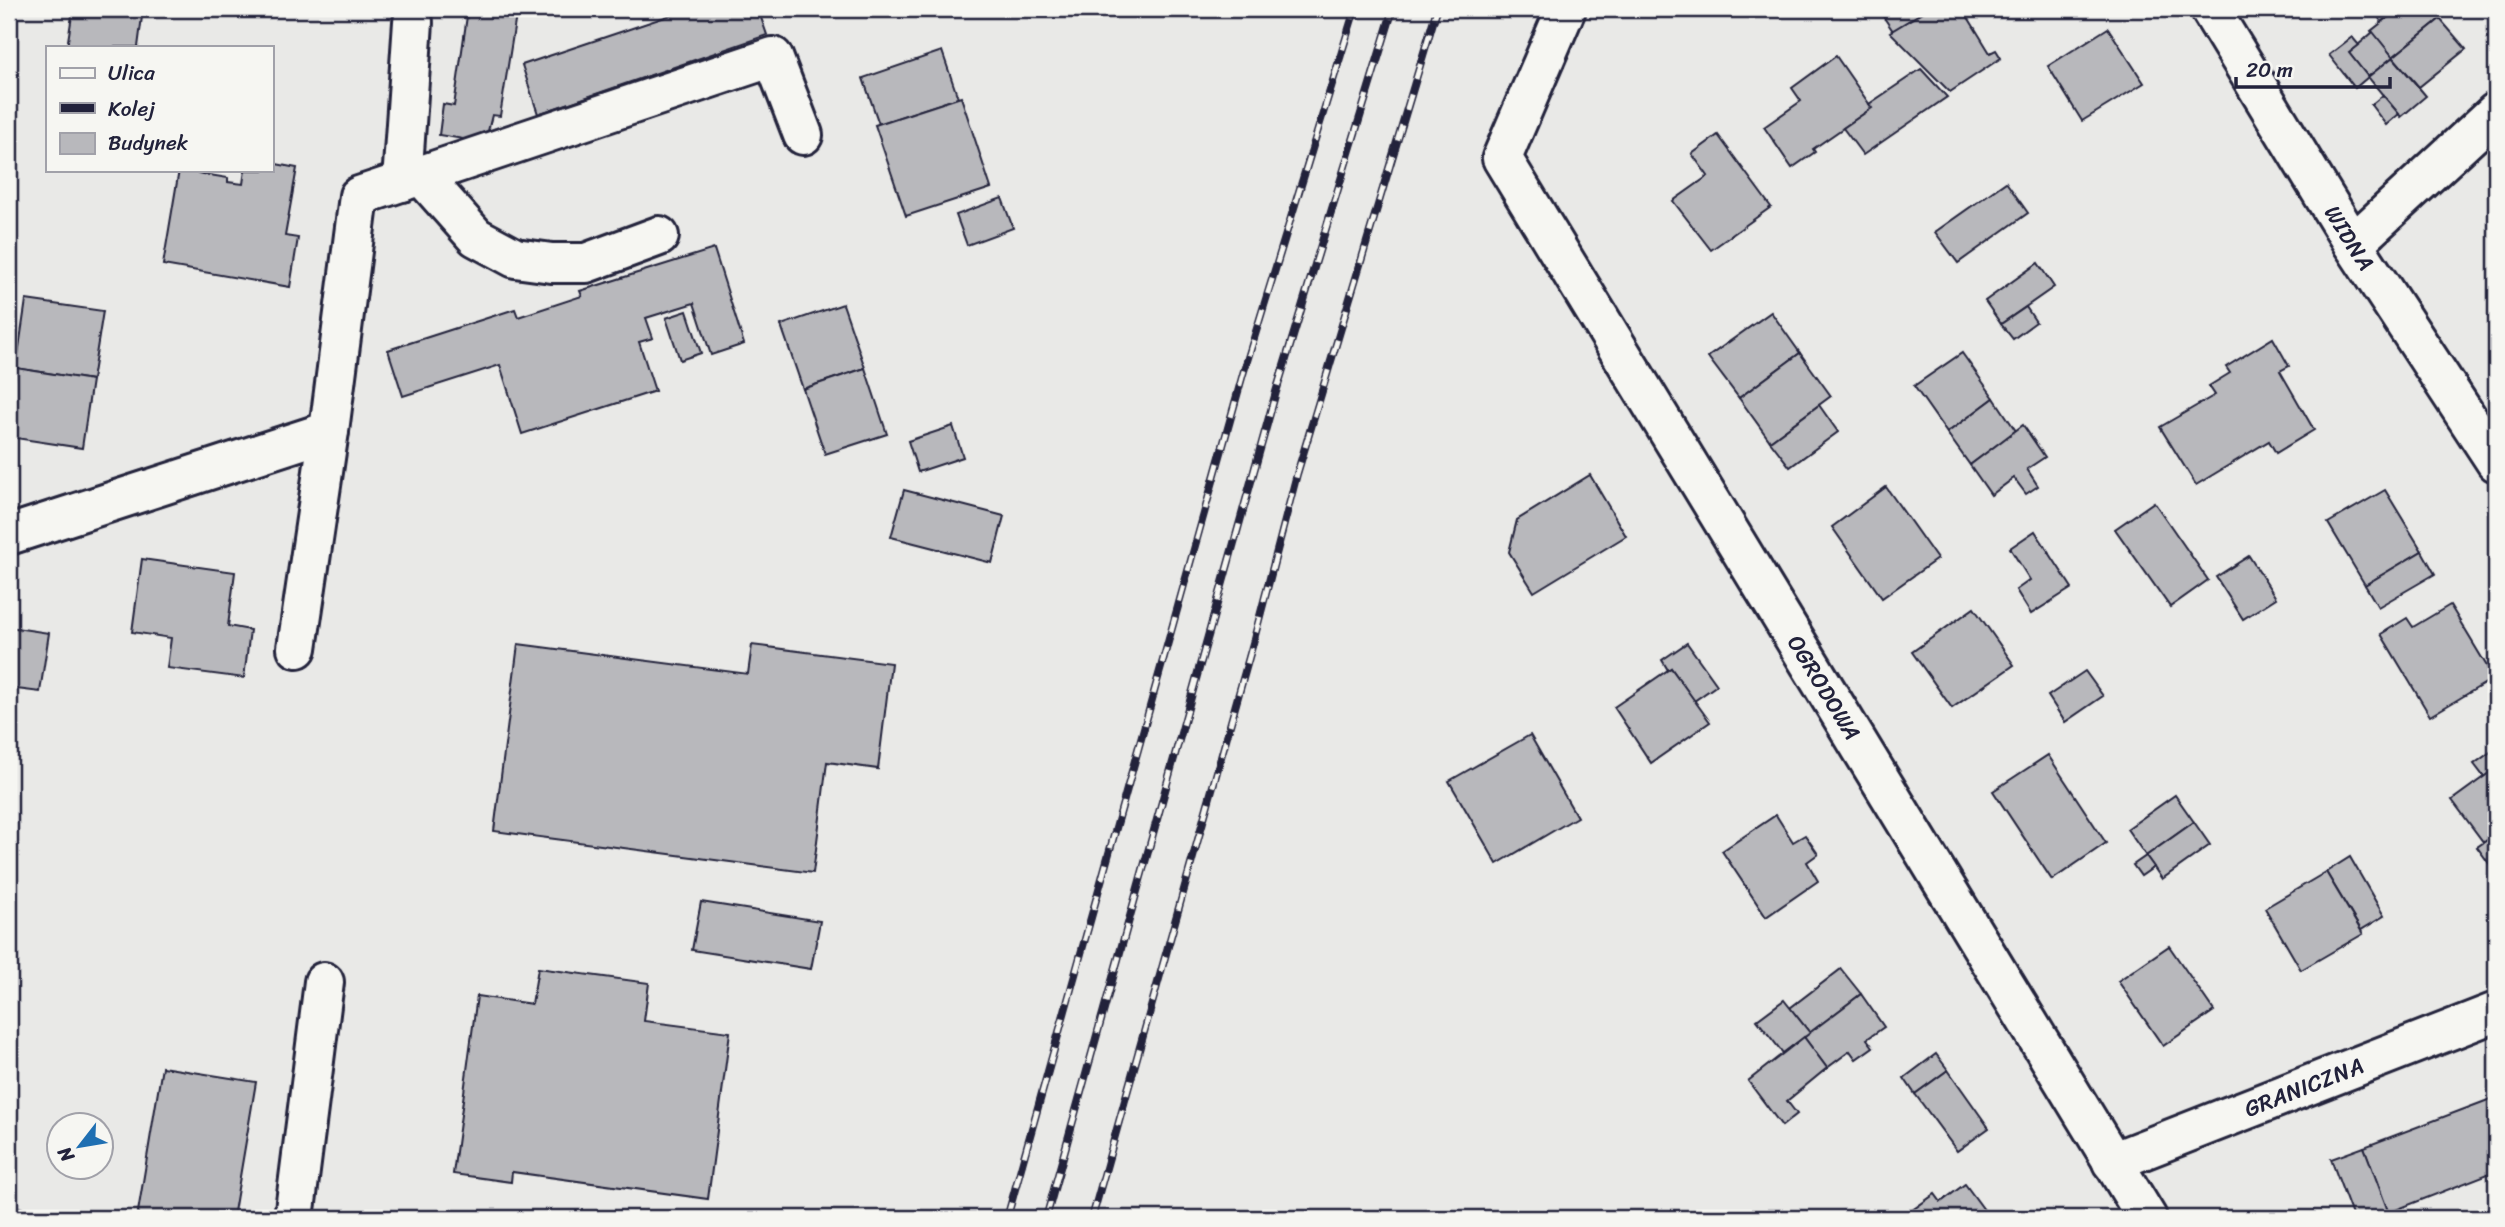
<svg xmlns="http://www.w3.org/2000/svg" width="2505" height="1227" viewBox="0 0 2505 1227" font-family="Sriracha,sans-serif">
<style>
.building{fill:#b8b8bc;stroke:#22223b;stroke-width:2}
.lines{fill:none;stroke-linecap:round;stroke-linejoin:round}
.minor-casing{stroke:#22223b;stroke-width:44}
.minor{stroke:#f6f6f2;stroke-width:38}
.rail-casing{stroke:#22223b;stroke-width:8}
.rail{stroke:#f6f6f2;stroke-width:5;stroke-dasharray:16;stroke-linecap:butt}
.labels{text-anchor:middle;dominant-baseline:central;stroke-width:7;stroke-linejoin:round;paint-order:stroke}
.street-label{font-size:23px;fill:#22223b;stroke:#f6f6f2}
</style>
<rect width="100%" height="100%" fill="#e9e9e7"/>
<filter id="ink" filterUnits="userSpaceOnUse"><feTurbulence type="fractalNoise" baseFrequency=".0143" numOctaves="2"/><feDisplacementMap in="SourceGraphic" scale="14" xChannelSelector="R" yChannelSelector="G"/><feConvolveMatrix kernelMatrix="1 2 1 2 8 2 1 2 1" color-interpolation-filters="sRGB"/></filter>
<g filter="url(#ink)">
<g class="building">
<polygon points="73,9 143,9 138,47 67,47"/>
<polygon points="468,9 517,9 500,116 492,115 486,139 463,139 439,135 443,104 454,106"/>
<polygon points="689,9 758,9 767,35 538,114 522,65"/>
<polygon points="1878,9 1928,9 1893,31"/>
<polygon points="1928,9 1963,9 1990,53 1996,50 2001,58 1950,92 1890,32"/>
<polygon points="2379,9 2391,9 2394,12 2382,22 2374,12"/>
<polygon points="2399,9 2432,9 2440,19 2393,57 2371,31"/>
<polygon points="2440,19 2466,49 2419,87 2393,57"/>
<polygon points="2108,28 2144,83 2082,121 2048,66"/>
<polygon points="2373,32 2393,57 2368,77 2349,53"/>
<polygon points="2352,37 2359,45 2349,53 2368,77 2355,88 2329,55"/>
<polygon points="942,51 958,98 879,124 863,78"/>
<polygon points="1836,56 1872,108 1813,149 1815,152 1792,168 1764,127 1801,101 1792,88"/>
<polygon points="2393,57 2426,96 2401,117 2368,77"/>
<polygon points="1921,69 1947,97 1863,155 1843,128 1872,108 1869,104"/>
<polygon points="2383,95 2399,114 2386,125 2371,105"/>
<polygon points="961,97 991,188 906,216 875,125"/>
<polygon points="1718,135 1771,207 1711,250 1673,201 1708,176 1692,154"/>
<polygon points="271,163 297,168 285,236 298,238 290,287 163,265 179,170 228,178 228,182 243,184 245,170 271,170"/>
<polygon points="2006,182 2028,213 1958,263 1935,232"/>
<polygon points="1002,198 1013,228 967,245 956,215"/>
<polygon points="714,249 744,344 711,355 694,303 646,318 653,338 639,342 655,391 522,434 500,365 403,396 388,350 515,309 518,317 582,296 580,291"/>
<polygon points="2038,263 2054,287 2001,324 1985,301"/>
<polygon points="26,300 103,311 92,380 16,368"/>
<polygon points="843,304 865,368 803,389 781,325"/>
<polygon points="2026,307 2036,322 2013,339 2001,324"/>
<polygon points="687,311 701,353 680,360 666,318"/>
<polygon points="1771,312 1800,353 1739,398 1708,357"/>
<polygon points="2273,338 2289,366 2280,371 2314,430 2276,453 2269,441 2196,485 2160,427 2215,395 2209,386 2230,373 2226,367"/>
<polygon points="1800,353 1831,396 1770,441 1739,398"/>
<polygon points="1962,353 1994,398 1947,433 1914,386"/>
<polygon points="16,368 92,380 82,448 9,437 9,416"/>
<polygon points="865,368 887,434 825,454 803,389"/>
<polygon points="1994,398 2016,431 1970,465 1947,433"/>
<polygon points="1819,405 1838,432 1790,467 1770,441"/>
<polygon points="2023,425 2045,457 2027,469 2038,486 2026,494 2014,478 1991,495 1970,465"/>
<polygon points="953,426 963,457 918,472 908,441"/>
<polygon points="1590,475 1626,536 1534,592 1509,552 1517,520"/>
<polygon points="1886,487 1937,559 1882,598 1832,527"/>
<polygon points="904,490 1004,516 992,563 891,537"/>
<polygon points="2385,490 2422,551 2365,585 2328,523"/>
<polygon points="2154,502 2208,580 2170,607 2115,529"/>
<polygon points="2035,531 2072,588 2031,614 2016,590 2030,580 2010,548"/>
<polygon points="2422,551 2435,574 2378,607 2365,585"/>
<polygon points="2249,556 2276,598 2243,619 2216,577"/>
<polygon points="142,559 235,572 228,626 250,630 244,678 167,668 171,638 132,632"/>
<polygon points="2450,605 2494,678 2430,716 2381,634 2407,618 2413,627"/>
<polygon points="1974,608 2014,665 1952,708 1912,652"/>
<polygon points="9,627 49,633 40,692 9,688"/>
<polygon points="1687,643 1717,685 1694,701 1671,668 1668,670 1662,660"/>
<polygon points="518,644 748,674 752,645 891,663 878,769 827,762 813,873 494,831"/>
<polygon points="1671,668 1710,722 1651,763 1614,707"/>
<polygon points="2085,671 2103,696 2065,722 2048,696"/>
<polygon points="1530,735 1577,817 1497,864 1449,781"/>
<polygon points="2496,748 2496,768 2484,777 2474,764"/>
<polygon points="2048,755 2106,843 2052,880 1993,791"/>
<polygon points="2496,768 2496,834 2484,843 2452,800"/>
<polygon points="2175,795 2194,822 2146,856 2127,829"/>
<polygon points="1776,815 1793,842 1805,835 1818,854 1807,862 1818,881 1766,917 1722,851"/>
<polygon points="2194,822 2210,845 2162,879 2146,856"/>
<polygon points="2496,834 2496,873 2477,847"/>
<polygon points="2146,856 2154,867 2141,876 2133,865"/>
<polygon points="2350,857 2384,916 2361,930 2326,872"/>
<polygon points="2326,872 2363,934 2301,970 2265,908"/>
<polygon points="701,902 820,921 811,969 692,950"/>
<polygon points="2169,946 2214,1011 2163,1046 2118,981"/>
<polygon points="538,968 649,983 644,1021 730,1032 708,1199 512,1172 511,1182 453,1174 477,996 532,1004"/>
<polygon points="1841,969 1861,994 1810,1033 1790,1008"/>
<polygon points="1861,994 1884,1027 1867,1039 1873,1047 1856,1059 1850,1051 1827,1068 1804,1037"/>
<polygon points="1784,1000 1810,1033 1783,1053 1757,1020"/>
<polygon points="1804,1037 1827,1068 1787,1101 1797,1114 1782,1126 1748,1081"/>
<polygon points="1936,1054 1948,1070 1915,1094 1904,1078"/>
<polygon points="162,1067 256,1082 233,1218 137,1218"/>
<polygon points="1948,1070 1989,1128 1957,1151 1915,1094"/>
<polygon points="2496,1097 2496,1155 2492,1157 2496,1171 2388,1213 2364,1147"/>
<polygon points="2364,1147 2388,1211 2370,1218 2353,1218 2331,1159"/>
<polygon points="1965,1184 1990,1218 1906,1218 1904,1216 1935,1194 1941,1202"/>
<polygon points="9,1205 22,1208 20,1218 9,1218"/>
</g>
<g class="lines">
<g class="minor-casing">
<g id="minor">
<path id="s1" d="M1566,9L1502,158L2147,1218"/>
<path id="s2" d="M2210,9L2353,244L2496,462"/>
<polyline points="421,175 476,237 515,258 552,263 586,263 659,236"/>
<polyline points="402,182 413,22"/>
<polyline points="2353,244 2496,112"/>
<polyline points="9,535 329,431 359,196 773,57 803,135"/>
<polyline points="297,648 329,431"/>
<path id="s3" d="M2112,1162L2496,1012"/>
<polyline points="294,1218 324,982"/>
</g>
</g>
<use href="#minor" class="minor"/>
<g class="rail-casing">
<g id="rail">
<polyline points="1007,1218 1243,374 1355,9"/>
<polyline points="1046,1218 1276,392 1393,9"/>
<polyline points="1092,1218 1253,643 1297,474 1437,9"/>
</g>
</g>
<use href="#rail" class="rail"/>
</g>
</g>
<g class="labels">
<g class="street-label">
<text stroke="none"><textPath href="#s2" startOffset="268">WIDNA</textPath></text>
<text stroke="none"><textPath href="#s1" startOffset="782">OGRODOWA</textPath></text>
<text stroke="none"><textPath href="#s3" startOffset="206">GRANICZNA</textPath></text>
</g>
</g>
<rect width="2505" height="1227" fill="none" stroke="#f6f6f2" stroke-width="35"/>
<rect x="18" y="18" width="2470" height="1192" fill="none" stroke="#22223b" stroke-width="2.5" filter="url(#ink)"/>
<rect x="46" y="46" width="228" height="126" fill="#f6f6f2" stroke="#a1a1a9" stroke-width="2"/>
<rect x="60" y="68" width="35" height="10" fill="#f6f6f2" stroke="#a1a1a9" stroke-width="2"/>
<text x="108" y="80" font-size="21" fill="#22223b">Ulica</text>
<rect x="60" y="103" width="35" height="10" fill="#22223b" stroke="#a1a1a9" stroke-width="2"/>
<text x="108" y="116" font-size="21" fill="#22223b">Kolej</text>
<rect x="60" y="133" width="35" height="21" fill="#b8b8bc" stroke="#a1a1a9" stroke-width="2"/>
<text x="108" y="150" font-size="21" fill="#22223b">Budynek</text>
<g transform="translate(80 1146) rotate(239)"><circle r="33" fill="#f6f6f2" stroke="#a1a1a9" stroke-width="2"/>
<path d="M0-5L12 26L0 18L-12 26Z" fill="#1f6fb2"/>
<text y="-10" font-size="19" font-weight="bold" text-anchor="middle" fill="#22223b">N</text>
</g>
<path d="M2236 77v10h154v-10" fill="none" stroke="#22223b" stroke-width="3.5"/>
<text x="2246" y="77" font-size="21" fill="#22223b" stroke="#f6f6f2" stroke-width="5" paint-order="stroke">20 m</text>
</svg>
